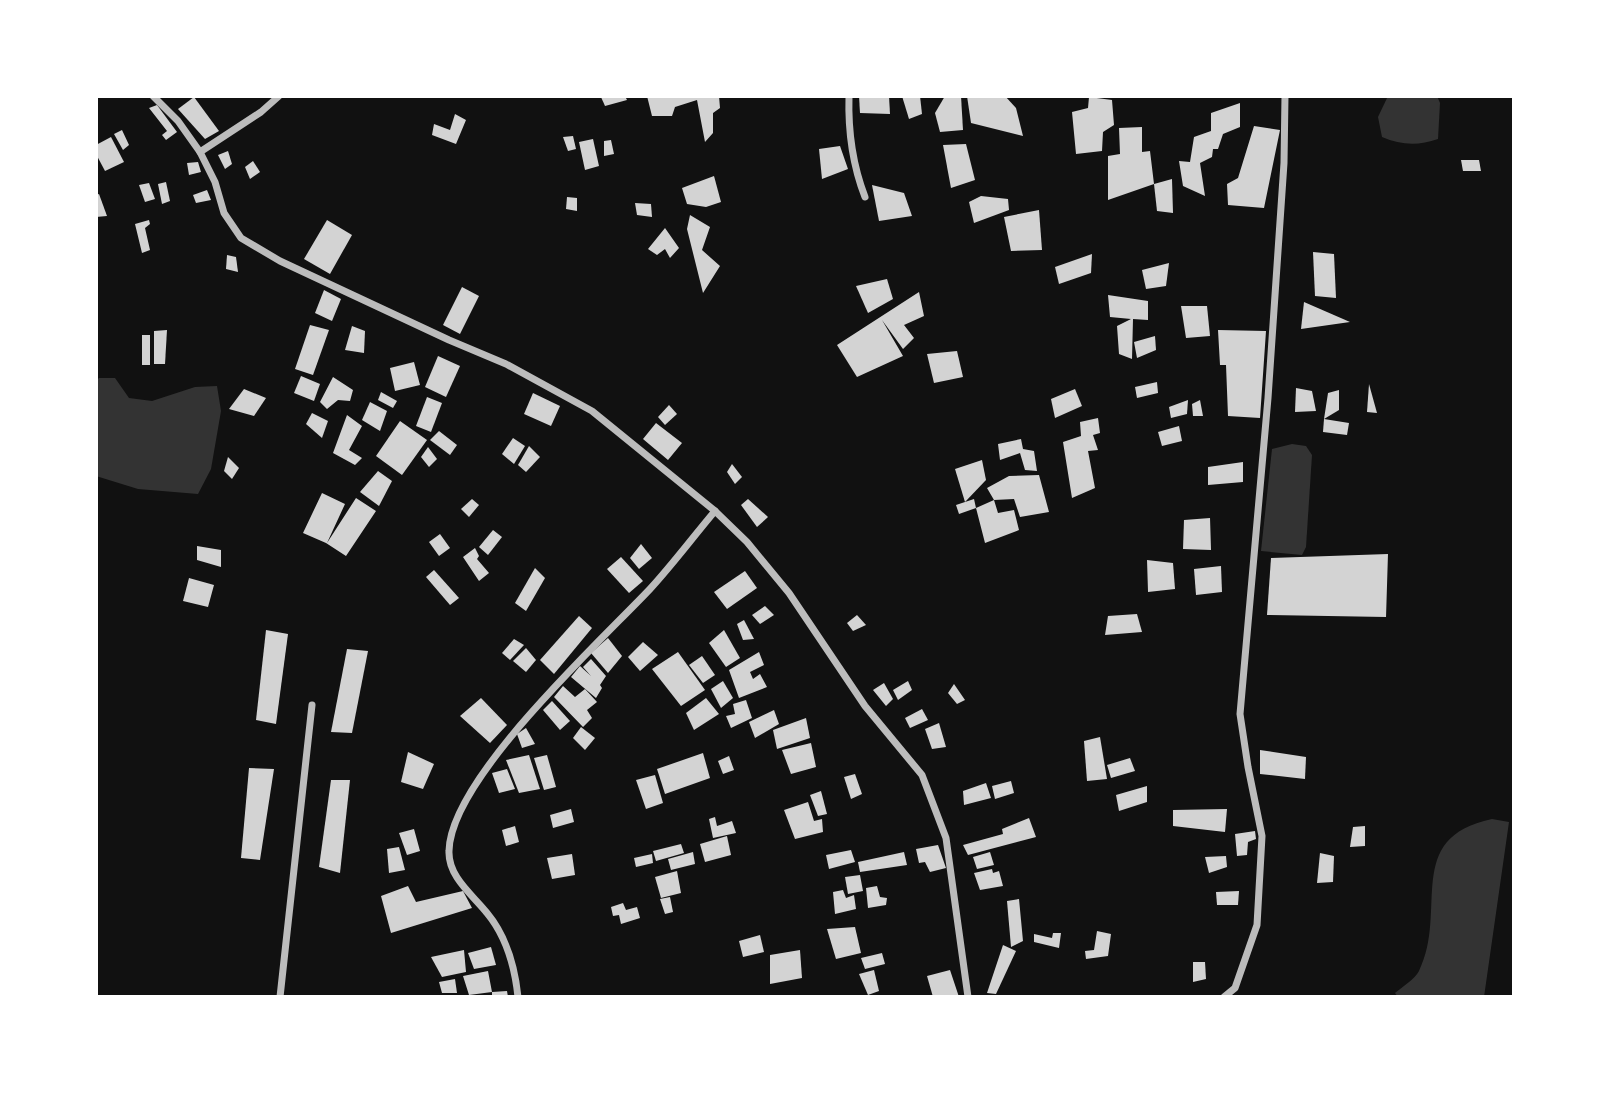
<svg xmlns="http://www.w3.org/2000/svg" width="1610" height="1093" viewBox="0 0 1610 1093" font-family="'Noto Serif',serif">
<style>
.water{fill:#333}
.building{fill:#d3d3d3}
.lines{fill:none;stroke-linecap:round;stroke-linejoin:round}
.minor{stroke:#bcbcbc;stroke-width:7}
</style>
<rect width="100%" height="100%" fill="#111"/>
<g class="water">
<path d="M1388,96H1437L1440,103L1438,139C1418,146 1401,145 1382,137L1378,117Z"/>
<polygon points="99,378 115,378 129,398 152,401 195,387 217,386 221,411 211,469 198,494 138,489 96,476 96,381"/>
<polygon points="1292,444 1306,446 1312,455 1306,547 1302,555 1261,551 1272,449"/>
<path d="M1492,819L1509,822L1484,997H1398L1395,993C1402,987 1415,979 1419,971C1449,911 1402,838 1492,819Z"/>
</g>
<g class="building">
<polygon points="603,96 625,96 627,100 605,106 601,97"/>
<polygon points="647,96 719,96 720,108 713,113 713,133 705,142 697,100 675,107 672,116 652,116"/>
<polygon points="859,96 889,96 890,114 860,113"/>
<polygon points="902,96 920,96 922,114 909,119"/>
<polygon points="945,96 961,96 963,130 940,132 935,113"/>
<polygon points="967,96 1005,96 1016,108 1023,136 971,123"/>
<polygon points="194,97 219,131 205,139 178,109"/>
<polygon points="1089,97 1112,100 1114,125 1103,132 1102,151 1076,154 1072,112 1088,108"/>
<polygon points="1240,103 1240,127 1223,134 1218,149 1213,149 1212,157 1200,163 1205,196 1183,186 1179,161 1190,162 1194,137 1211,131 1211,113"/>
<polygon points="157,105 177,132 166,140 162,135 167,131 149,108"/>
<polygon points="455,114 466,120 456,144 432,135 434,124 450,130"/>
<polygon points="1254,126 1280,130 1264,208 1228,205 1227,184 1238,178"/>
<polygon points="1142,127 1142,152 1150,151 1154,184 1108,200 1108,156 1120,154 1119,128"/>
<polygon points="122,130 129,145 123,150 114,134"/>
<polygon points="573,136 576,149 568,151 563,137"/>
<polygon points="111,137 124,162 105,171 96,154 96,145"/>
<polygon points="593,139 599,166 585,170 579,142"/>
<polygon points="611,140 614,154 604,156 604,141"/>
<polygon points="966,144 975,180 951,188 943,145"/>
<polygon points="840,146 848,169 822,179 819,149"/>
<polygon points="228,151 232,164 225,169 218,155"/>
<polygon points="1461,160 1479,160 1481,171 1463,171"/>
<polygon points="253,161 260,172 250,179 245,167"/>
<polygon points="198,162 201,172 189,175 187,163"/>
<polygon points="714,176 721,202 706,207 687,204 682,188"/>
<polygon points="1172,179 1173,213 1157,211 1154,184"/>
<polygon points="166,182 170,201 162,204 158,184"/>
<polygon points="149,183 155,199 145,202 139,185"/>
<polygon points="872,185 904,193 912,216 879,221"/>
<polygon points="207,190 211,200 196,203 193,195"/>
<polygon points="99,194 107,216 96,217 96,195"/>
<polygon points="981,196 1008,199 1009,210 974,223 969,202"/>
<polygon points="567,197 577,198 577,211 566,209"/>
<polygon points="635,203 651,204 652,217 637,215"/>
<polygon points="1039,210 1042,250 1011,251 1004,217"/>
<polygon points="690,215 710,227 702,250 720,266 703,293 687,229"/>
<polygon points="149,220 150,224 145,228 150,250 142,253 135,224"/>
<polygon points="327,220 352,235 330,274 304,259"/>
<polygon points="665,228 679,248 670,258 665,249 657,255 648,249"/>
<polygon points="1313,252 1334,254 1336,298 1315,296"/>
<polygon points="1092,254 1091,273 1059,284 1055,267"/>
<polygon points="227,255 236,257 238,272 226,269"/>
<polygon points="1169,263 1166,286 1146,289 1142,270"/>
<polygon points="887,279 893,299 868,313 856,286"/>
<polygon points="462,287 479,296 460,334 443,325"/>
<polygon points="324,290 341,299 332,321 315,313"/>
<polygon points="919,292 924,316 904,325 914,338 903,349 882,320 903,356 857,377 837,345"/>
<polygon points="1108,295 1148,301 1148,320 1133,319 1132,359 1119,354 1117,326 1131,319 1110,317"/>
<polygon points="1304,302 1350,322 1301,329"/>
<polygon points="1181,306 1207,306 1210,336 1186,338"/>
<polygon points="310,325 329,330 313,375 295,369"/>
<polygon points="352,326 365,331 364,353 345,350"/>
<polygon points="167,330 165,364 154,364 154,331"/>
<polygon points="1218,330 1266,331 1260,418 1228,416 1226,365 1220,365"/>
<rect x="142" y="335" width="8" height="30"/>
<polygon points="1155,336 1156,350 1137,358 1134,342"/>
<polygon points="957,351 963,377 934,383 927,354"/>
<polygon points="438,356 460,366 446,397 425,387"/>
<polygon points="414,362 420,385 395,391 390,368"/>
<polygon points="301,376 320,384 314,401 294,393"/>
<polygon points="333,377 353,390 350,401 338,400 327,409 320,402"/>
<polygon points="1157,382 1158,393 1137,398 1135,387"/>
<polygon points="1369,384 1377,413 1367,412"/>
<polygon points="1296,388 1312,391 1316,411 1295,412"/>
<polygon points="244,389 266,398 254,416 229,409"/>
<polygon points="1075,389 1082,406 1055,418 1051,399"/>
<polygon points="1339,390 1339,410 1324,419 1328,393"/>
<polygon points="381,392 397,401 393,408 378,400"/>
<polygon points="533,393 560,406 551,426 524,414"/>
<polygon points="427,397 442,403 431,432 416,426"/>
<polygon points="1188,400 1187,414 1171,418 1169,407"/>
<polygon points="1200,400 1203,416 1193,416 1192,404"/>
<polygon points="370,402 387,411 380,431 362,420"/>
<polygon points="669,405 677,414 665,425 658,417"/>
<polygon points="312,413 328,421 322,438 306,424"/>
<polygon points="347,415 362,426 349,450 362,458 355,465 333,453"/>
<polygon points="1098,418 1100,433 1093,435 1098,450 1088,451 1095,488 1072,498 1063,442 1081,436 1080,422"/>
<polygon points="1324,419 1349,423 1347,435 1323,432"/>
<polygon points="400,421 427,440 402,475 376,456"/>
<polygon points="656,423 682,443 668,460 643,439"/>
<polygon points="1179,426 1182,441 1162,446 1158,432"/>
<polygon points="439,431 457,445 450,455 430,440"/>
<polygon points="513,438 525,446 514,464 502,454"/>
<polygon points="1021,439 1023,449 1034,451 1037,471 1025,470 1020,453 1000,460 998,444"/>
<polygon points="529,446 540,457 526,472 518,465"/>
<polygon points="428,447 437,459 429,467 421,457"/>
<polygon points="228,457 239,468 232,479 224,471"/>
<polygon points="982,460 986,480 965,502 955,469"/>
<polygon points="1243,462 1243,482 1208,485 1208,467"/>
<polygon points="732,464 742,477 735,484 727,472"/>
<polygon points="378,471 392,481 379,506 360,492"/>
<polygon points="1039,475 1049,512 1020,517 1014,499 994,500 998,513 1014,510 1019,530 985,543 976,508 994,500 987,488 1009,476"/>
<polygon points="322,493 345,504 327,543 356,498 376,511 346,556 326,543 303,533"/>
<polygon points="472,499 479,505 469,517 461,509"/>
<polygon points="748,499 768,517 757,527 741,505"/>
<polygon points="974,499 976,508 959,514 956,505"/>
<polygon points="1210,518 1211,550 1183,549 1184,520"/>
<polygon points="493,530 502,537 488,555 479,547"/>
<polygon points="440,534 450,548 439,556 429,542"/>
<polygon points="641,544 652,558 639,569 630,558"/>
<polygon points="197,546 221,550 221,567 197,560"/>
<polygon points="475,548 479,556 477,559 489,573 479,581 463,557"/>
<polygon points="1388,554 1386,617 1267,615 1271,558"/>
<polygon points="621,557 643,581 629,593 607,569"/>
<polygon points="1147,560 1173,563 1175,589 1148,592"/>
<polygon points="1221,566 1222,592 1196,595 1194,569"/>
<polygon points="535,568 545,578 526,611 515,603"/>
<polygon points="434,570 459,598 450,605 426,577"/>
<polygon points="745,571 757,588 727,609 714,592"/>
<polygon points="189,578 214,585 208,607 183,601"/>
<polygon points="765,606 774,615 760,624 752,615"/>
<polygon points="1137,614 1142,632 1105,635 1108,616"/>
<polygon points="857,615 866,625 853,631 847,623"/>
<polygon points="579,616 592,628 554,674 540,660"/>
<polygon points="744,620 754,639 743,640 737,624"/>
<polygon points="266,630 288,634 276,724 256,720"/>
<polygon points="724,630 740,658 726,667 709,643"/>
<polygon points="608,638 622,656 608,673 591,653"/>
<polygon points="514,639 524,645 510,660 502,653"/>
<polygon points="643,642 658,655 640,671 628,657"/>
<polygon points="526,648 536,660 526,672 513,661"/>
<polygon points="347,649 368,651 352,733 331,732"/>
<polygon points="678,652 705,690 681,706 652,669"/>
<polygon points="759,652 764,665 750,672 753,679 760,674 767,687 739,698 729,670"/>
<polygon points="702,656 715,675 703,683 689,665"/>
<polygon points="591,659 606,676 600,685 602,688 596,698 571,677 580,666 591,676 583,667"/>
<polygon points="723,681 733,698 721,708 711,689"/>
<polygon points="908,681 912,690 898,700 893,690"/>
<polygon points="884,683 893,699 886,706 873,690"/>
<polygon points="954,684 965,700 957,704 948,693"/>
<polygon points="563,686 575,697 585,689 597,702 587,710 592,718 583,727 554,697"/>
<polygon points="481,698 507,725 490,743 460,716"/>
<polygon points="706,698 719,714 694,730 686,713"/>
<polygon points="746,700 752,718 731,728 726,716 735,714 733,704"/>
<polygon points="552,701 570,721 560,730 543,710"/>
<polygon points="922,709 928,720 910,728 905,718"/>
<polygon points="774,710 779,724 755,738 749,722"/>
<polygon points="806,718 810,738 777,749 773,730"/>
<polygon points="939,723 946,747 932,749 925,729"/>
<polygon points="581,727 595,738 585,750 573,738"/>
<polygon points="526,728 535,744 522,748 517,734"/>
<polygon points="1100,737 1107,779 1087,781 1084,741"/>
<polygon points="811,743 816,767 791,774 782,750"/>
<polygon points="1260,750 1306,757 1305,779 1260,774"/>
<polygon points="408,752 434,764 423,789 401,782"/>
<polygon points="703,753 710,778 665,794 657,769"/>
<polygon points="529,755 540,789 519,793 506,760"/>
<polygon points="547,755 556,787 544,790 534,758"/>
<polygon points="729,756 734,770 723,774 718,761"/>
<polygon points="1130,758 1135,771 1111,778 1107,765"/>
<polygon points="249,768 274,769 260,860 241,858"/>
<polygon points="507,769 515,789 499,793 492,773"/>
<polygon points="855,774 862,794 851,799 844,777"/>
<polygon points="655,775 663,803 646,809 636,780"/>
<polygon points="331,780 350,780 340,873 319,867"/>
<polygon points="1011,781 1014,793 995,799 992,786"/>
<polygon points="986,783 991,798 964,805 963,791"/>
<polygon points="1147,786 1147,802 1119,811 1116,795"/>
<polygon points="821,791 827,814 818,816 810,795"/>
<polygon points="808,802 814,821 822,819 823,832 795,839 784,810"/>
<polygon points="571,809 574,822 553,828 550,815"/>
<polygon points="1227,809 1225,832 1173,826 1173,810"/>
<polygon points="715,817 717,826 732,821 736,833 713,838 709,819"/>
<polygon points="1029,818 1036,837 968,855 963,845 1003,834 1002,829"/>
<polygon points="515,826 519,842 506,846 502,830"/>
<polygon points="1365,826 1365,846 1350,847 1353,827"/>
<polygon points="414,829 420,851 407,855 399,833"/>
<polygon points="1255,831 1256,839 1248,842 1247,855 1237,856 1235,834"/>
<polygon points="727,836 731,855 705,862 700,844"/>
<polygon points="681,844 684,853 656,861 653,851"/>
<polygon points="938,845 946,868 930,872 925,862 919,863 916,849"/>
<polygon points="399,847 405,870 389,873 387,849"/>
<polygon points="851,850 855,862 829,869 826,855"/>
<polygon points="693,852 695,864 671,870 668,859"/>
<polygon points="904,852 907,865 860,872 858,862"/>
<polygon points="990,852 994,865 977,869 973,857"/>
<polygon points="1320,853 1334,856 1333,882 1317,883"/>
<polygon points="572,854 575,875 552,879 547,858"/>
<polygon points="652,854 653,863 636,867 634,858"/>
<polygon points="1226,856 1227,867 1209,873 1205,857"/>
<polygon points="992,869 993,873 999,871 1003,886 980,890 974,873"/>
<polygon points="677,871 681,893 661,898 655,877"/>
<polygon points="860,875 863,891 848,894 845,877"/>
<polygon points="408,886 416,902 463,891 472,908 391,933 381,896"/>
<polygon points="877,886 880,897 887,898 886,905 868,908 866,888"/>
<polygon points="843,890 846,898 854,895 856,909 835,914 833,892"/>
<polygon points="1239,891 1238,905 1217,905 1216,892"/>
<polygon points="670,897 673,912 665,914 660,899"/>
<polygon points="1019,899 1023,941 1011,947 1007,901"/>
<polygon points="623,903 626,910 637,907 640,918 621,924 619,915 613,916 611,907"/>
<polygon points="855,927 861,953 836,959 827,929"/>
<polygon points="1097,931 1111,934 1108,956 1086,959 1085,951 1094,950"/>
<polygon points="1053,933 1061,933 1059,948 1034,942 1034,934 1052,938"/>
<polygon points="760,935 764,952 743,957 739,941"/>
<polygon points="1003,945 1016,951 996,994 987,993"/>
<polygon points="491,947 496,965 474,969 468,953"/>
<polygon points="464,950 466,972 442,977 431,957"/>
<polygon points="800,950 802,978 770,984 770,955"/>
<polygon points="882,953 885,964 865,969 861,958"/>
<polygon points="1193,962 1205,962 1206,979 1193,982"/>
<polygon points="874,970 879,991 868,995 859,974"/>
<polygon points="950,970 959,997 933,997 927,976"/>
<polygon points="488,971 492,992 507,991 508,997 492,997 492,992 469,995 463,976"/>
<polygon points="455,979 457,993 442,993 439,982"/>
</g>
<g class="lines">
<g class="minor">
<polyline points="153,96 178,121 200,152 215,182 224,213 241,238 280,261 449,340 506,364 592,411 715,511 747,542 789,593 865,706 922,775 946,838 968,997"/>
<path d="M849,96C848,130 853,166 865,197"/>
<polyline points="200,152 261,112 279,96"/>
<polyline points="280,997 312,705"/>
<path d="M518,997C515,968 506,936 487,913C473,895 448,877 449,851C450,779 600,642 650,589C673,564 693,537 715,511"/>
<polyline points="1224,997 1235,988 1257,925 1262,836 1248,767 1240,714 1268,398 1284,163 1285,96"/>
</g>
</g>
<rect width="1610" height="1093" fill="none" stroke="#ffffff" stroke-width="196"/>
</svg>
